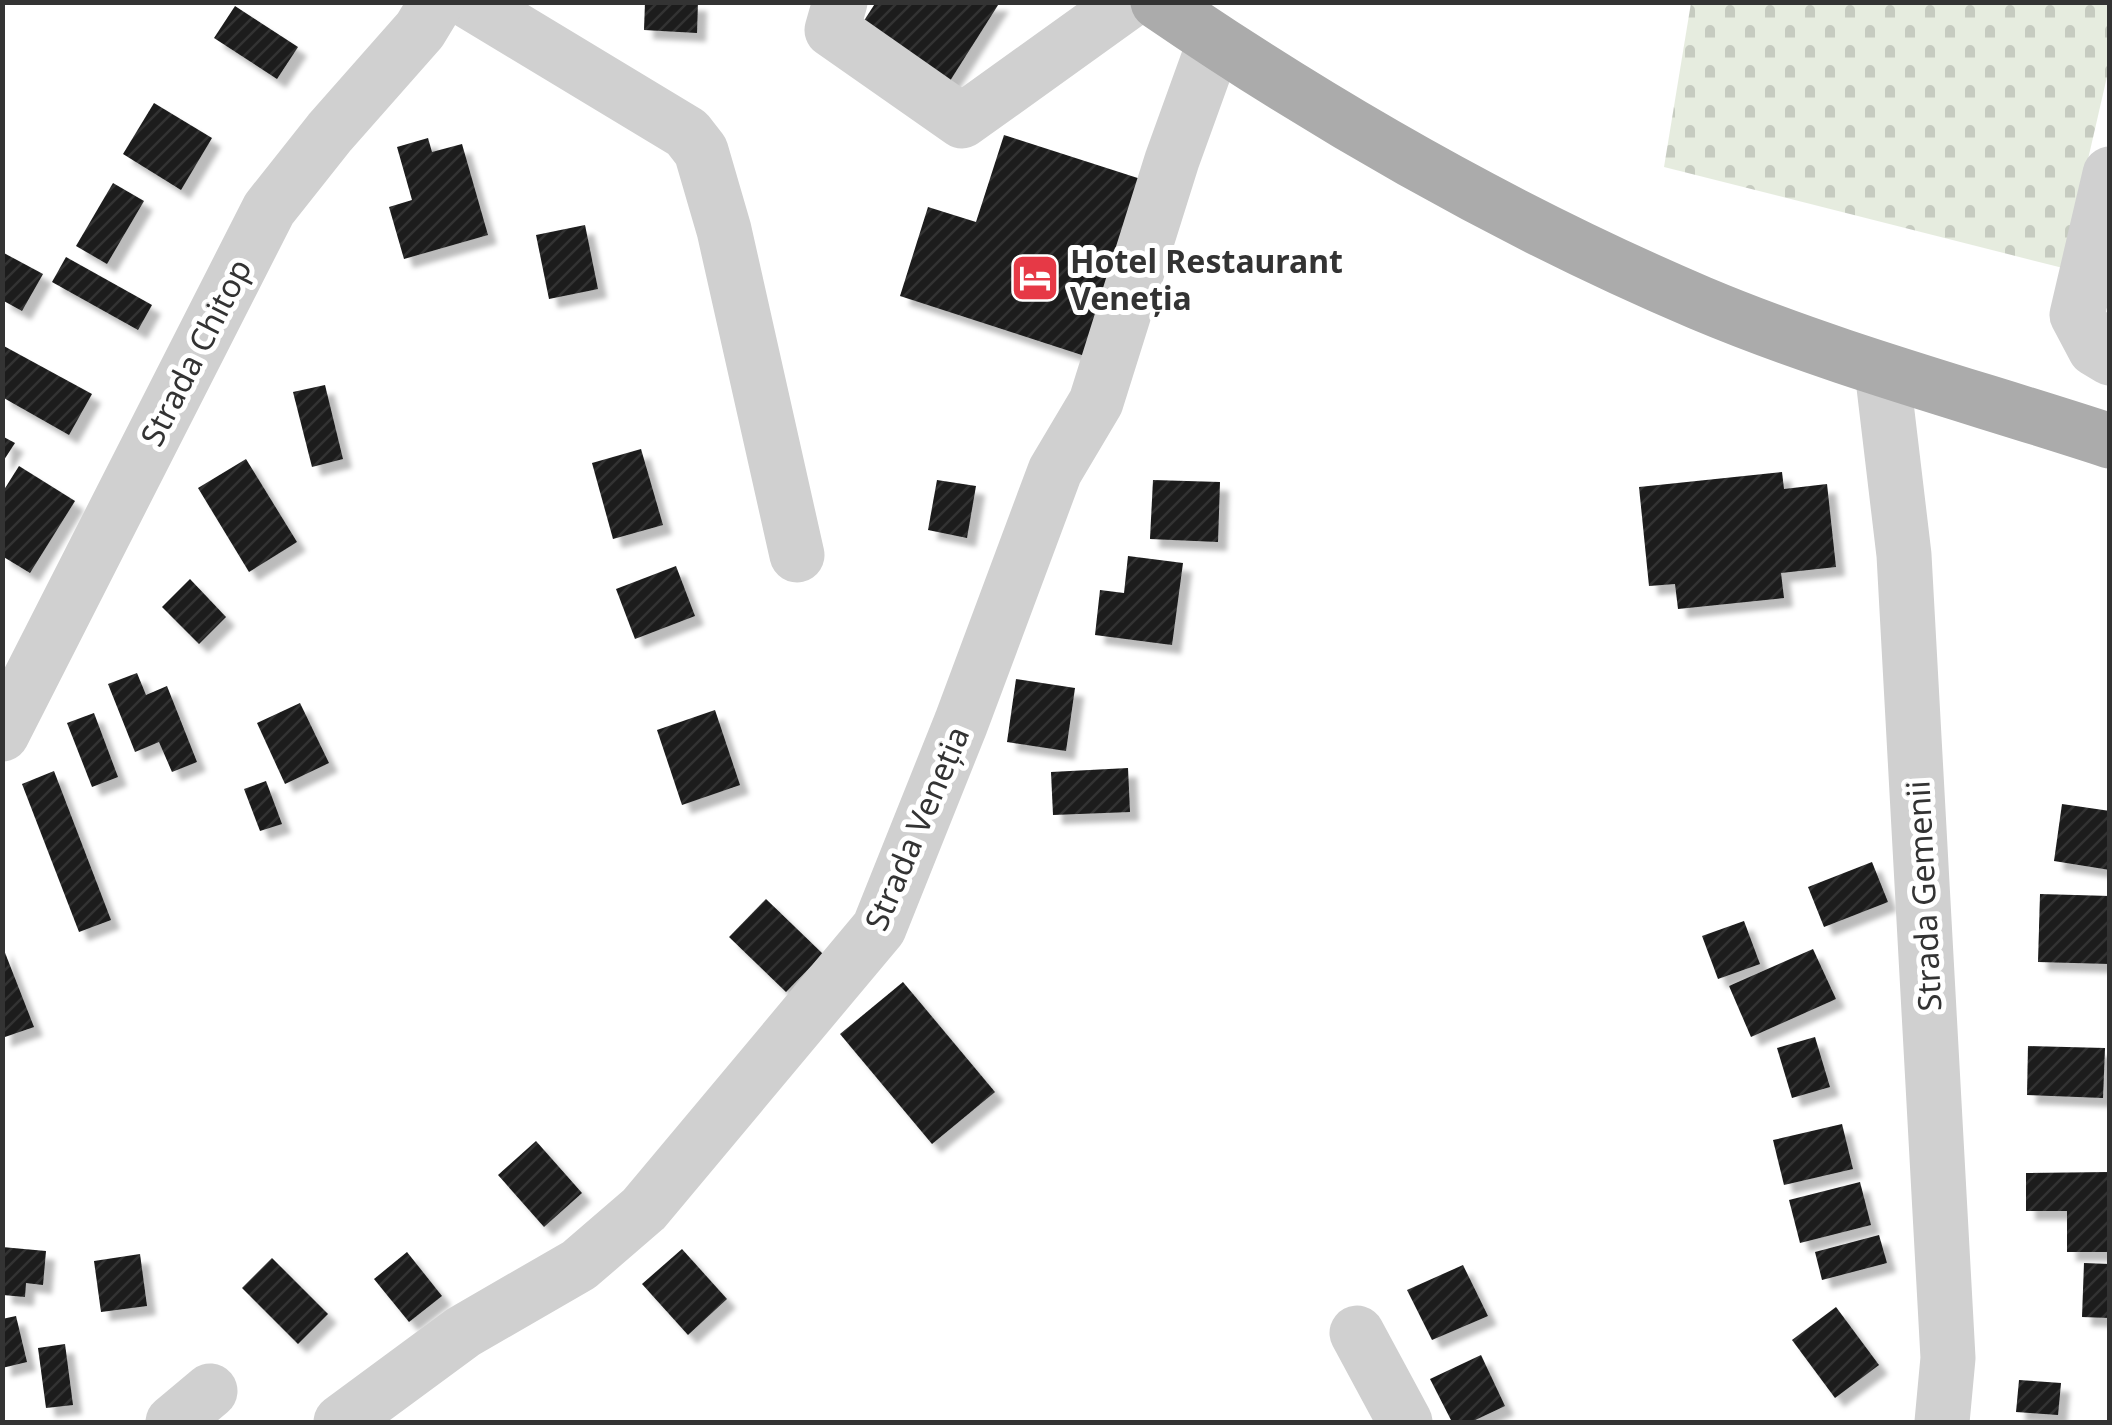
<svg xmlns="http://www.w3.org/2000/svg" width="2112" height="1425" viewBox="0 0 2112 1425" font-family="'Noto Sans',sans-serif">
<style>
.cemetery{fill:url(#cemetery-stones)}
.building{fill:url(#building-hatch);filter:url(#shadow)}
.lines{fill:none;stroke-linecap:round;stroke-linejoin:round}
.minor{stroke:#d0d0d0;stroke-width:55}
.major{stroke:#ababab;stroke-width:55}
.labels{text-anchor:middle;dominant-baseline:central;stroke-width:10;stroke-linejoin:round;paint-order:stroke}
.poi-label{font-size:32px;font-weight:bold;fill:#333;stroke:#fff;text-anchor:start}
.street-label{font-size:32px;fill:#333;stroke:#fff}
</style>
<defs>
<pattern id="cemetery-stones" width="16" height="16" patternUnits="userSpaceOnUse" patternTransform="scale(2.5)"><rect width="16" height="16" fill="#e6ecdf"/><path d="M2 7V4a2 2 0 0 1 4 0v3zM10 15v-3a2 2 0 0 1 4 0v3z" fill="#c6cbc0"/></pattern>
<pattern id="building-hatch" width="6" height="6" patternUnits="userSpaceOnUse" patternTransform="scale(2.5)"><rect width="6" height="6" fill="#1a1a1a"/><path d="M-1 1l2-2M0 6l6-6M5 7l2-2" fill="none" stroke="#333"/></pattern>
<filter id="shadow"><feDropShadow dx="9" dy="9" stdDeviation="2.5" flood-color="#0004"/></filter>
</defs>
<rect width="100%" height="100%" fill="#fff"/>
<polygon class="cemetery" points="1691,3 2109,3 2109,68 2063,268 1664,167"/>
<g class="building">
<polygon points="645,2 698,2 697,33 644,30"/>
<polygon points="876,2 1000,2 948,84 860,27"/>
<polygon points="235,6 298,47 277,79 214,38"/>
<polygon points="154,103 212,138 181,190 123,154"/>
<polygon points="1004,135 1147,181 1091,358 900,296 928,207 976,222"/>
<polygon points="428,138 432,152 462,144 488,235 404,259 389,207 412,200 397,147"/>
<polygon points="113,183 144,201 107,264 76,246"/>
<polygon points="585,225 598,289 549,299 536,235"/>
<polygon points="2,252 43,274 22,311 2,300"/>
<polygon points="66,257 152,305 138,330 52,282"/>
<polygon points="2,345 92,394 69,435 2,397"/>
<polygon points="325,385 343,459 312,467 293,392"/>
<polygon points="2,436 15,443 2,463"/>
<polygon points="641,449 663,525 613,539 592,463"/>
<polygon points="246,459 297,542 249,572 198,488"/>
<polygon points="19,466 75,501 30,573 2,556 2,493"/>
<polygon points="1782,472 1784,489 1827,484 1836,567 1781,573 1784,598 1678,609 1675,584 1649,586 1639,487"/>
<polygon points="937,480 976,486 967,538 928,530"/>
<polygon points="1153,480 1220,482 1218,542 1150,539"/>
<polygon points="1128,556 1183,563 1172,645 1095,635 1100,590 1124,593"/>
<polygon points="676,566 695,616 635,639 616,589"/>
<polygon points="190,579 226,617 199,644 162,607"/>
<polygon points="137,673 146,695 167,686 197,762 172,772 159,742 135,752 108,684"/>
<polygon points="1016,679 1075,688 1066,751 1007,742"/>
<polygon points="300,703 329,763 285,784 257,723"/>
<polygon points="715,710 740,785 682,805 657,730"/>
<polygon points="94,713 118,777 92,787 67,723"/>
<polygon points="1128,768 1130,812 1053,815 1051,772"/>
<polygon points="54,771 111,920 79,932 22,784"/>
<polygon points="266,781 282,824 260,831 244,789"/>
<polygon points="2062,804 2110,811 2110,870 2054,861"/>
<polygon points="1872,862 1888,902 1824,927 1808,887"/>
<polygon points="2040,894 2110,896 2110,964 2038,962"/>
<polygon points="766,899 823,954 786,992 729,937"/>
<polygon points="1744,921 1760,964 1718,979 1702,936"/>
<polygon points="2,945 34,1027 2,1038"/>
<polygon points="1813,949 1836,999 1751,1037 1729,986"/>
<polygon points="903,982 995,1092 932,1144 840,1034"/>
<polygon points="1815,1037 1830,1087 1792,1098 1777,1048"/>
<polygon points="2028,1046 2105,1048 2103,1098 2027,1095"/>
<polygon points="1842,1124 1853,1169 1784,1185 1773,1140"/>
<polygon points="536,1141 582,1193 544,1227 498,1175"/>
<polygon points="2110,1172 2110,1252 2067,1252 2067,1211 2026,1211 2026,1173"/>
<polygon points="1860,1182 1871,1225 1800,1243 1789,1200"/>
<polygon points="1879,1235 1887,1263 1822,1280 1815,1252"/>
<polygon points="2,1247 46,1251 43,1285 26,1283 25,1297 3,1295"/>
<polygon points="682,1249 727,1299 688,1335 642,1284"/>
<polygon points="407,1252 442,1296 409,1322 374,1279"/>
<polygon points="140,1254 147,1306 101,1312 94,1261"/>
<polygon points="272,1258 328,1314 298,1344 242,1288"/>
<polygon points="2084,1263 2110,1264 2110,1318 2082,1317"/>
<polygon points="1463,1265 1488,1316 1432,1340 1407,1290"/>
<polygon points="1836,1307 1879,1365 1835,1398 1792,1340"/>
<polygon points="16,1316 27,1362 2,1368 2,1319"/>
<polygon points="65,1344 73,1405 46,1408 38,1348"/>
<polygon points="1481,1355 1505,1406 1471,1422 1452,1422 1430,1379"/>
<polygon points="2019,1380 2061,1383 2058,1415 2016,1412"/>
</g>
<g class="lines">
<g class="minor">
<polyline points="470,2 687,133 701,151 724,230 797,555"/>
<polyline points="840,2 832,30 962,121 1128,2"/>
<polyline points="2110,174 2077,315 2095,349 2110,358"/>
<polyline points="1882,370 1904,555 1948,1358 1942,1422"/>
<polyline points="2,734 269,209 330,132 420,30 437,2"/>
<polyline points="1357,1333 1405,1422"/>
<polyline points="173,1422 210,1391"/>
<polyline points="341,1422 463,1332 579,1265 644,1209 879,928 961,723 1055,471 1096,402 1172,160 1215,41"/>
</g>
<path class="major" d="M1158,2C1329,119 1510,222 1700,303C1833,359 1973,396 2110,441"/>
</g>
<defs>
<g id="hotel-square" transform="scale(2.5)"><rect x="-9" y="-9" width="18" height="18" rx="4" fill="#e63946" stroke="#fff"/><path d="M-6-4.5h1.5V1H6V5H4.5V3h-9V5H-6ZM-4 0a1.8 1.8 0 1 1 3.6 0ZM.5 0V-2.5h3Q6-2.5 6 0Z" fill="#fff"/></g>
</defs>
<g fill-rule="evenodd">
<use href="#hotel-square" x="1035" y="278"/>
</g>
<g class="labels">
<g class="poi-label">
<text x="1070" y="260">Hotel Restaurant<tspan x="1070" dy="37">Veneția</tspan></text>
</g>
<g class="street-label">
<text transform="translate(195 352) rotate(-63)">Strada Chitop</text>
<text transform="translate(916 828) rotate(-67)">Strada Veneția</text>
<text transform="translate(1923 896) rotate(-93)">Strada Gemenii</text>
</g>
</g>
<rect width="2112" height="1425" fill="none" stroke="#333333" stroke-width="10"/>
</svg>
